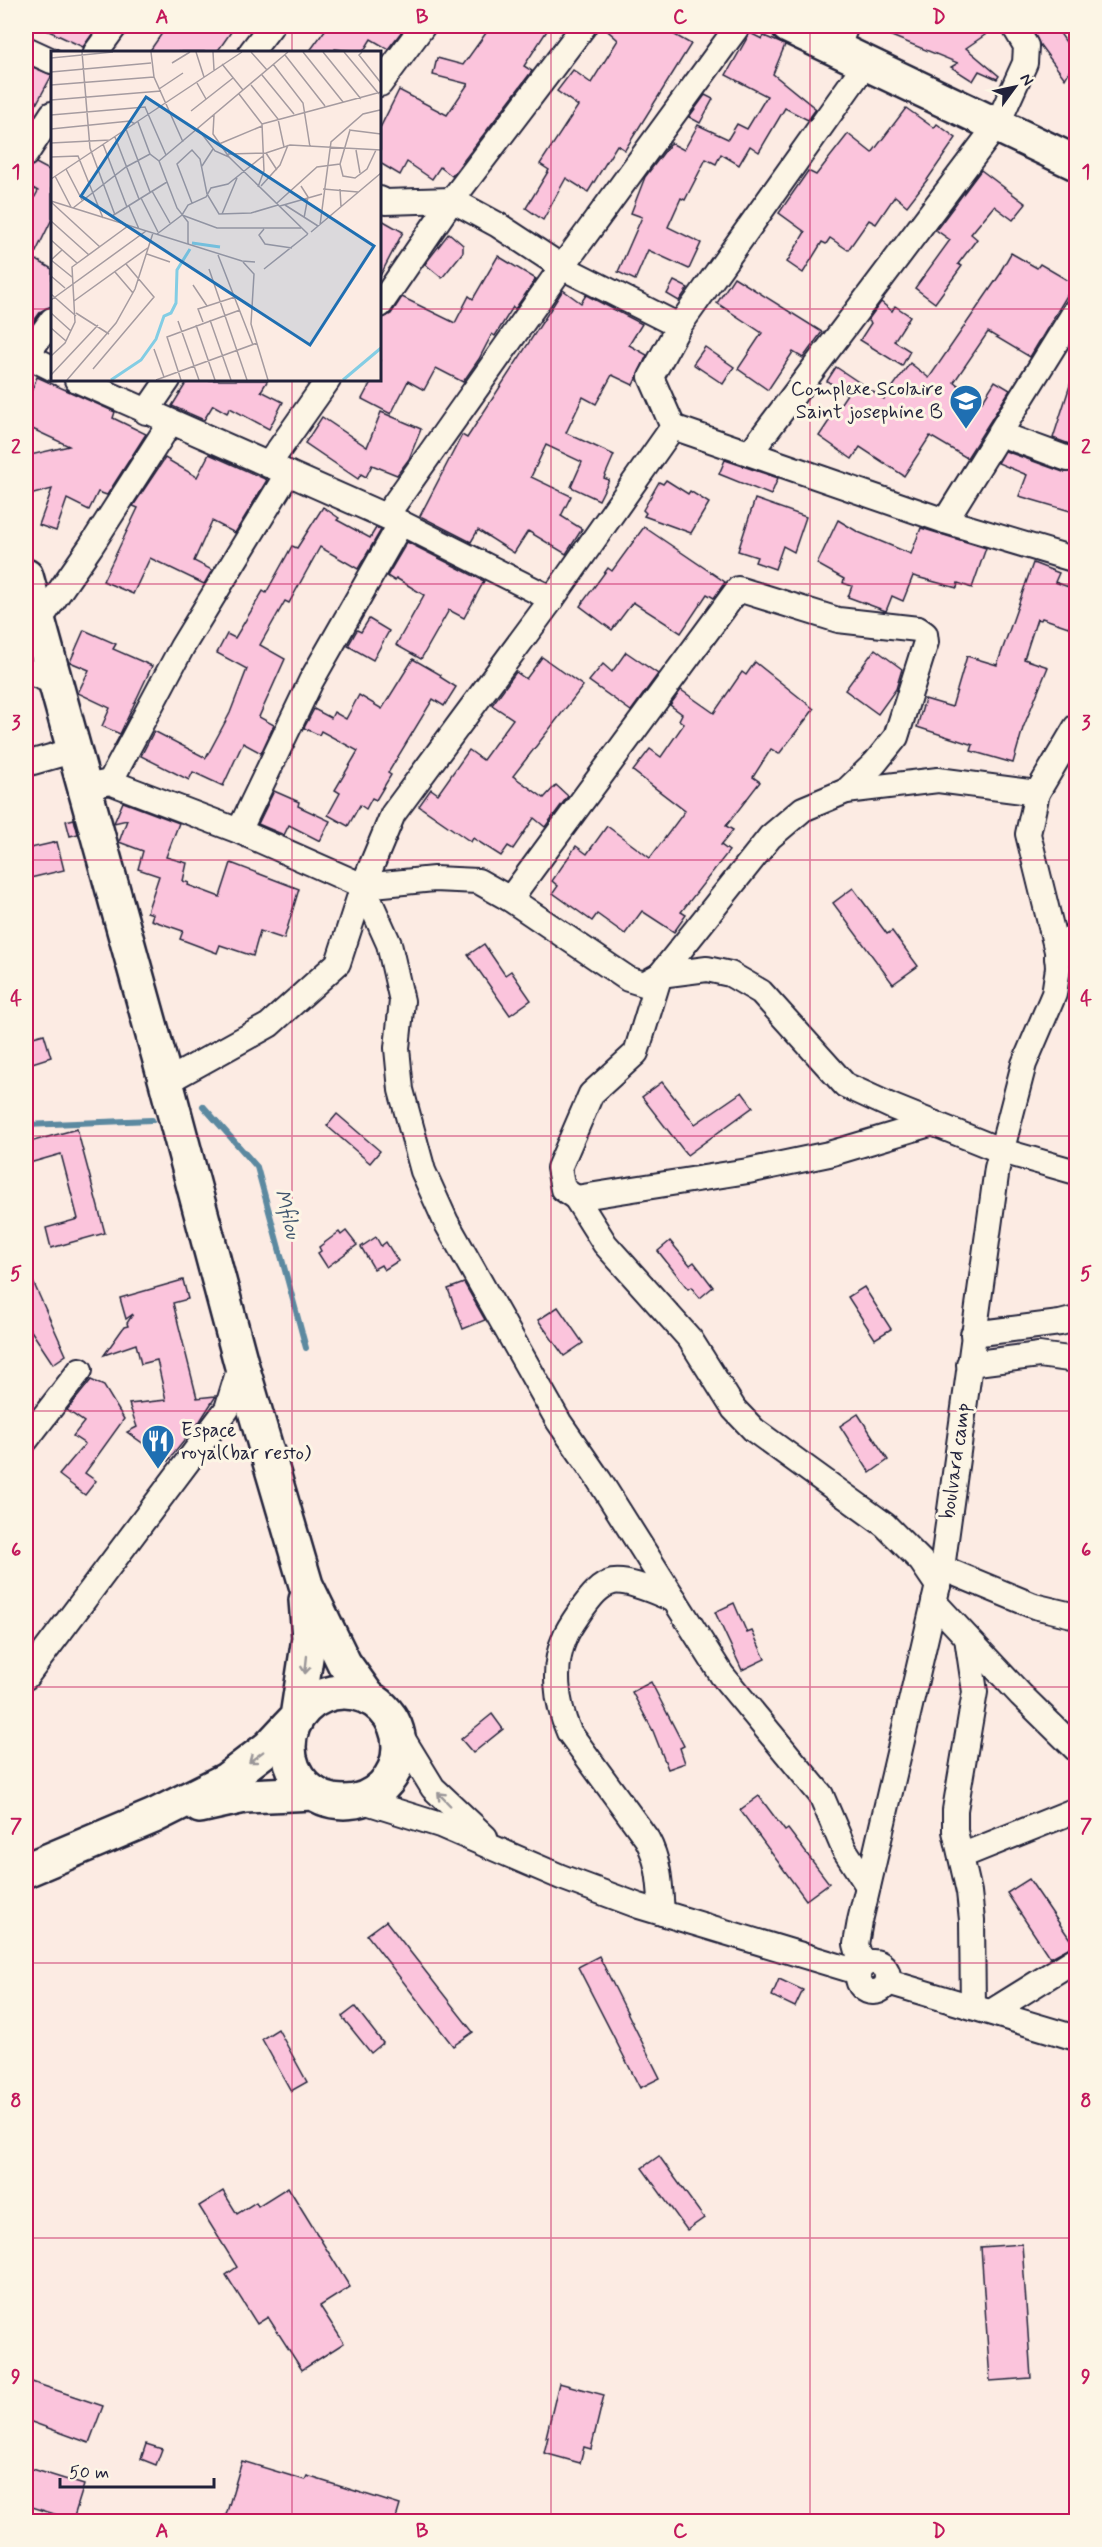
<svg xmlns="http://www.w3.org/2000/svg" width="1102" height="2547" viewBox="0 0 1102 2547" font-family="Mynerve,sans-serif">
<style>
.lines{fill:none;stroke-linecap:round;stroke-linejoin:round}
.stream{stroke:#5c89a0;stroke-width:6}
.building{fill:#fbc4dc;stroke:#22223b;stroke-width:1.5}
.minor-casing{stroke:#22223b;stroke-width:28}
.secondary-casing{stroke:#22223b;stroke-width:38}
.minor{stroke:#fcf5e5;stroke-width:24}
.secondary{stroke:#fcf5e5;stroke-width:33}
.oneway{stroke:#9a9698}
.grid{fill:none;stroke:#c2185b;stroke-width:1.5;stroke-opacity:0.55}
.labels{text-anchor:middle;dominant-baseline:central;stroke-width:6;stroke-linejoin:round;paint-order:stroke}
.poi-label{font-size:20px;fill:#22223b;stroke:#fcf5e5;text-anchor:end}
.street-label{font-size:20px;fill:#22223b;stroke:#fcf5e5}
.water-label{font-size:21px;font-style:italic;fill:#3f556e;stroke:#fcf5e5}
.inset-river{fill:none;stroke:#83cde4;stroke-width:3}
.inset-road{fill:none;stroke:#a59ba0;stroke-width:1.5}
.view{fill:#1f6fb2;fill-opacity:0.15;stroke:#1f6fb2;stroke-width:3}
.inset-edge{fill:none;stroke:#22223b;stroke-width:3}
.neatline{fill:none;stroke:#c2185b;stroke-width:2}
.grid-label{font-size:20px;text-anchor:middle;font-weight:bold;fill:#c2185b}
</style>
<rect width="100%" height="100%" fill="#fcebe3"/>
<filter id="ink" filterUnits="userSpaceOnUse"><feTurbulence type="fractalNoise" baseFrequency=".0167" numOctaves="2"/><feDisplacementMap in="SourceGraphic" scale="12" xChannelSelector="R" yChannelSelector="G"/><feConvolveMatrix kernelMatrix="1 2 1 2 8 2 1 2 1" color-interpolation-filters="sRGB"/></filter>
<g filter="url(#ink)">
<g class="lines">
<g class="stream">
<polyline points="203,1106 257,1167 306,1348"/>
<polyline points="26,1125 152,1120"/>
</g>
</g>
<g class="building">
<polygon points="38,26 98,26 83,47"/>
<polygon points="167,26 221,26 231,32 217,52 149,52"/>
<polygon points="328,26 406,26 388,49 371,39 363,52 335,49 334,52 309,52"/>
<polygon points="491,26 550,26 524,66 532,71 452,176 440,167 432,179 407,162 400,175 380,163 380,128 399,90 447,115 468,84 433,75 437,58 463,65"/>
<polygon points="602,26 659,26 691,44 625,150 617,145 588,192 566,178 543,220 526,208 549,170 540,164 578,106 557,91 573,70 591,83 618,40"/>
<polygon points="867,26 998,26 966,48 999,76 997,79 979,71 973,81 951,67 958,63"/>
<polygon points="1030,26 1055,26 1077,58 1065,79 1040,45"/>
<polygon points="750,33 762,39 764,36 785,45 773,74 816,109 808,120 785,108 759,152 750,146 739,165 721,154 716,164 706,159 685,200 681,198 668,227 701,243 689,269 648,250 635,280 618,272 642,217 631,213 645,177 671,143 684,150 698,125 728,139 737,124 747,129 767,96 726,75"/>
<polygon points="26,64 52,75 26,123"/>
<polygon points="705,95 713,99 700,123 689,117"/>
<polygon points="906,108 934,128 937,124 956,138 927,180 907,206 895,196 876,224 869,220 848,250 830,238 826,244 822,242 803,273 787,262 805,232 779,213 808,171 816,175 848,134 872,153"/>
<polygon points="36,163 49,170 52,163 52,219 33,258 52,269 52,306 41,311 26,332 26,213 38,191 26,184 26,168"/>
<polygon points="981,170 1026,204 1013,220 994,206 971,234 977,239 958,264 962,266 935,303 915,288 950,240 936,230"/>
<polygon points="380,219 403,232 380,276"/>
<polygon points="449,233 463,245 463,252 442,278 425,264"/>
<polygon points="1011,253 1037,268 1040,264 1074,284 1030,357 988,332 954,382 982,402 995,381 1010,390 967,458 930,436 904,476 860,447 852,459 819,436 847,394 827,381 836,367 884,399 910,363 929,378 1001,273 1000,272"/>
<polygon points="498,256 536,279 515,309 513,307 495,336 492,334 479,359 463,382 436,368 424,390 408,381 391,414 362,399 372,380 380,380 380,319 391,314 402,297 455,323 469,296 473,299"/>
<polygon points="734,277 822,332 803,358 793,352 768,390 738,369 762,333 717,303"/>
<polygon points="674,281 688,288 679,301 667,294"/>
<polygon points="563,290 581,303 586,295 642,324 629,345 647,355 633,385 612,375 596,404 583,397 566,433 614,455 604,478 609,480 599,500 571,487 582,462 546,445 531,477 571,496 561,516 582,529 566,554 528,531 514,553 478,530 471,542 420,516 462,435 467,438"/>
<polygon points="881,302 892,311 895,306 910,316 894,341 910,351 902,366 860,340 871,323 868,320"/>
<polygon points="705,347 734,367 723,384 693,364"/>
<polygon points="1073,376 1077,376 1077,432 1072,445 1053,438"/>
<polygon points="37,377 115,412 113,418 146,434 107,495 98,492 89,510 67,499 56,531 39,525 52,489 26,496 26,456 69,446 26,426 26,404"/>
<polygon points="188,380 268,380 261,391 283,402 269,429 230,408 227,413 213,405 204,420 172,406"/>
<polygon points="381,412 421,429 409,459 397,475 372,465 366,477 361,474 358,479 305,443 322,417 367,447"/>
<polygon points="1005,451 1063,472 1077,470 1077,513 1019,496 1027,475 998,463"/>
<polygon points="209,454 267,480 235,533 212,521 194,561 212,570 204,584 150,558 133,594 103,581 138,508 133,506 165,458 197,477"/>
<polygon points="725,460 778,478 771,495 719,474"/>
<polygon points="666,480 688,494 690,491 709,503 691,533 644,516 646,513 643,510 659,482 663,484"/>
<polygon points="755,499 806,517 794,552 783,546 775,569 755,562 757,557 738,551"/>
<polygon points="323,507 339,518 337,520 370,538 376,528 381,530 358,569 320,547 289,603 285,601 260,645 285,659 259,717 274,725 261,753 243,743 223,786 193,772 189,780 141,756 154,731 206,758 230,713 247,669 217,653 227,634 235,638 263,591 266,593 292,546 297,548"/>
<polygon points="838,520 858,532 911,554 921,528 986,548 972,588 958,583 957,588 913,576 903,601 892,596 886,611 848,597 852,586 843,583 844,579 817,564"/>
<polygon points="644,527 725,582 714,598 707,594 681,633 633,602 612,630 580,606 608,568 612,571"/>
<polygon points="407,542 484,581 464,618 449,610 421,659 396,645 424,595 396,578 395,581 387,576"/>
<polygon points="1033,563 1059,573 1055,582 1077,590 1077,630 1042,618 1041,620 1037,619 1024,659 1048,667 1023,728 1013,763 971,751 973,745 917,727 925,699 952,707 967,656 997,665"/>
<polygon points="369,619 389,631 373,660 348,646 357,630 361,632"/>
<polygon points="84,630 116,644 113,649 152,666 120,734 102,726 110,708 78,693 89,670 70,662"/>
<polygon points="875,649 902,669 896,689 878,714 845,690"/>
<polygon points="626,652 658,674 631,711 589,681 603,664 612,672"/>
<polygon points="542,657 583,686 513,776 544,798 556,785 568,796 545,827 534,818 513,849 508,846 501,856 473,838 471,842 419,806 431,789 438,794 469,750 483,760 513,719 492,705 516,672 526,679"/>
<polygon points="413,659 441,675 440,677 456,687 444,706 433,699 388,773 391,775 376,800 372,798 366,809 360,805 348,826 328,815 340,793 335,790 358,751 321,731 319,735 304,728 314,709 331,718 334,712 346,719 359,695 382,709"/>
<polygon points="755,662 814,709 779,754 771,749 753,777 760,782 726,826 733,830 721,845 729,851 681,912 686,915 674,932 642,911 625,934 597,914 592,921 553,893 558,886 552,881 576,846 587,854 607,826 650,858 685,811 633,771 650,749 661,757 684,724 679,720 682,714 670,705 681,690 714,713 742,672 746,675"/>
<polygon points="274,791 299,802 298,806 330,821 320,841 289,825 284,835 258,824"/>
<polygon points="123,802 179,823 166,857 187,863 183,881 189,883 188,885 220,897 231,863 299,889 284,939 260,931 253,956 220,945 217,953 180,939 183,931 151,920 153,914 147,912 159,876 138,869 143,851 119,842 127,820 114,823"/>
<polygon points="74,819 78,834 70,836 66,821"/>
<polygon points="57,842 64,870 26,879 26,849"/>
<polygon points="853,888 887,934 892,931 918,966 893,984 833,903"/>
<polygon points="484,944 505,975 511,971 531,1000 510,1015 468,955"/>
<polygon points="44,1034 51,1057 26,1065 26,1039"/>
<polygon points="662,1082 695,1124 742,1092 753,1107 687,1155 642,1097"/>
<polygon points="337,1114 380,1151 370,1163 327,1126"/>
<polygon points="77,1129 105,1233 51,1248 46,1228 78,1219 61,1154 26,1164 26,1143"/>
<polygon points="346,1231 357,1245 327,1267 318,1253 321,1251 319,1247 339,1232 341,1235"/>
<polygon points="376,1237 381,1246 386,1242 398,1261 384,1270 381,1265 374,1269 361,1247"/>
<polygon points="670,1241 690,1265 694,1262 713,1287 700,1298 691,1287 688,1289 658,1251"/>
<polygon points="26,1266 66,1355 53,1364 26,1323"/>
<polygon points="183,1280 188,1299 173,1303 197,1398 216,1396 200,1421 168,1461 127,1432 137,1427 129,1404 166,1400 157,1360 141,1364 136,1344 104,1355 124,1327 128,1326 127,1323 133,1314 126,1319 120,1298"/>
<polygon points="464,1283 485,1320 463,1329 448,1289"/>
<polygon points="864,1287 891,1329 875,1339 848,1297"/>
<polygon points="558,1307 583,1343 564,1356 538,1320"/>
<polygon points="91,1380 104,1386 124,1419 85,1473 96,1481 85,1495 59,1475 85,1444 73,1436 84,1422 67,1410"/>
<polygon points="858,1414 888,1460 870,1473 840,1426"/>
<polygon points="734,1603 747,1633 752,1631 765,1659 742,1670 715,1612"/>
<polygon points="651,1682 684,1746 680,1748 685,1763 668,1769 653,1731 632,1692"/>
<polygon points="492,1714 503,1729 473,1753 461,1739"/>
<polygon points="759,1796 785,1831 788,1829 829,1883 806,1900 740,1810"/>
<polygon points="1029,1879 1074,1945 1050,1958 1007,1893"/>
<polygon points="386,1921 473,2032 453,2046 367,1935"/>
<polygon points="599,1956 660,2078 640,2088 578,1967"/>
<polygon points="779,1979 803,1990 795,2007 772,1996"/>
<polygon points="355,2007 383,2043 371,2053 342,2017"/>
<polygon points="278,2029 307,2082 291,2091 262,2039"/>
<polygon points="659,2156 704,2218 687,2230 642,2168"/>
<polygon points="288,2187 350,2287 320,2306 344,2343 302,2370 268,2317 257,2324 226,2275 237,2267 199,2206 223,2191 237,2214 256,2202 258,2206"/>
<polygon points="1022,2244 1031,2378 990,2381 981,2247"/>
<polygon points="26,2380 103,2406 89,2443 26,2420"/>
<polygon points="559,2383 604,2395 591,2449 584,2447 580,2463 544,2453 548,2437 546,2437"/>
<polygon points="146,2444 162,2449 156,2465 141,2459"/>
<polygon points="242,2461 305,2480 307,2476 400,2505 395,2522 224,2522"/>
<polygon points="26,2467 84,2485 73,2520 26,2505"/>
</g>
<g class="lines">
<g class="minor-casing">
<g id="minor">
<polyline points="837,48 846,26"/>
<polyline points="26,49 52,61"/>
<polyline points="96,52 115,26"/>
<polyline points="251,52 271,26"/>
<polyline points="380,84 423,26"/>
<polyline points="26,154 52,114"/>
<polyline points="380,199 385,202 452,200 498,225 562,267 679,326"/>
<polyline points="380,305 452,200 584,26"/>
<polyline points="26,355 52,368"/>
<polyline points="26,356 52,320"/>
<polyline points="77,380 401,523 552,599"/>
<polyline points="146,412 168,380"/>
<polyline points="673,427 945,521 1076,560"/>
<polyline points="1000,434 1068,459"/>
<polyline points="750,453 997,125 1025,63 1026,46 1014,26"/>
<polyline points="268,465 328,380"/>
<polyline points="386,516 562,267 738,26"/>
<polyline points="945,521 1076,310"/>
<polyline points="39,621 91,546 170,423"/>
<polyline points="26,671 56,683"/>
<polyline points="26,764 75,750"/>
<polyline points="110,782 182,647 288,473"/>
<polyline points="85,787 110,782 239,831 363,886 434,879 478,881 510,899 628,979 644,984 660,975 707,969 730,974 761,992 845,1085 893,1107 1002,1151 1076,1172"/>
<polyline points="846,791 938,780 1037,793"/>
<polyline points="239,831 311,681 401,523"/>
<polyline points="363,886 389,944 402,1001 397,1048 401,1090 423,1171 446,1222 559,1422 599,1480 722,1675 821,1795 844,1849 868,1886"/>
<polyline points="510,899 738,589 838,620 918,629 925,634 926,642 896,737 875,763 846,791 803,809 770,837 660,975 636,1053 591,1094 559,1168 563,1189 576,1198 605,1244 690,1339 734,1409 754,1430 885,1525 921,1561 938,1586"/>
<polyline points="1057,958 1076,933"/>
<polyline points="166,1082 269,1025 338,963 363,886 393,814 552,599 673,427 651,377 679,326 866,63"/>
<polyline points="576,1198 748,1171 829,1154 933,1123"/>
<polyline points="973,1334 1060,1323 1076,1319"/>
<polyline points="969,1364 1039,1355 1076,1360"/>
<polyline points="26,1440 80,1370"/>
<polyline points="942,1568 1034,1606 1076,1616"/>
<polyline points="934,1602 1021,1695 1076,1749"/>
<polyline points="967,1638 975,1692 955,1810 955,1831 969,1892 972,1920 973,2007"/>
<polyline points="26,1677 227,1409 241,1363"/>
<polyline points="395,1726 433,1788 485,1837"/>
<polyline points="360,1800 440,1825 561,1877 639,1906 858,1972"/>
<polyline points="961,1856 1076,1810"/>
<path d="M662,1913C660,1886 660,1863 647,1839L569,1732C556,1703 552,1666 565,1637C569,1627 576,1618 582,1609C590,1598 599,1585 613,1582C629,1579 659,1594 675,1600"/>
<circle cx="873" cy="1977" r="15"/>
<polyline points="862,1966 856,1944 860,1921 942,1568 997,1168 1024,1064 1054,994 1058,968 1057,951 1028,834 1037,793 1076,727"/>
<polyline points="888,1982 1076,2038"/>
<polyline points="991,2012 1076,1959"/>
</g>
</g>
<g class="secondary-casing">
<g id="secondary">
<polyline points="788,26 1076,163"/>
<polyline points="26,576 166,1082 241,1363 306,1585 344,1663 369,1698"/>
<circle cx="344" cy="1747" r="55"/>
<polyline points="200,1806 245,1796 314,1793"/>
<polyline points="26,1870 154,1816 226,1780 269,1747 297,1717 309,1638 306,1600"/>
</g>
</g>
<use href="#minor" class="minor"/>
<use href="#secondary" class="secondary"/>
</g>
<defs><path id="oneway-shaft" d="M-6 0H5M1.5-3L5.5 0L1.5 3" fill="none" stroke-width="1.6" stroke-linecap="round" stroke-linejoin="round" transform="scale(1.5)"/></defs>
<g class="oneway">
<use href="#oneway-shaft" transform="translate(306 1665) rotate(96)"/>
<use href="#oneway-shaft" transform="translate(256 1757) rotate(143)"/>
<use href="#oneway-shaft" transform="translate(444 1799) rotate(-134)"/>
</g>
</g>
<path class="grid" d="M292,26V52M551,26V2522M810,26V2522M26,309H52M380,309H1076M292,380V2522M26,584H1076M26,860H1076M26,1136H1076M26,1411H1076M26,1687H1076M26,1963H1076M26,2238H1076"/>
<defs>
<g id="school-pin" transform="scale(1.725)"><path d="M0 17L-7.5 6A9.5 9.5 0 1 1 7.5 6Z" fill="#1f6fb2" stroke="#fcf5e5"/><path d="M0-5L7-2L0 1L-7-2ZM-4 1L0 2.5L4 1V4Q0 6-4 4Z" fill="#fff"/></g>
<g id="restaurant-pin" transform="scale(1.725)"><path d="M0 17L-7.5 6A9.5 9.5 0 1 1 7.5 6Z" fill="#1f6fb2" stroke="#fcf5e5"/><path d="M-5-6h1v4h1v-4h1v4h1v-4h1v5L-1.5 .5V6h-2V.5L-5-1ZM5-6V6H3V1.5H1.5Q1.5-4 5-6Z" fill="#fff"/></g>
</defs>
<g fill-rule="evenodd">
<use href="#school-pin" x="966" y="401"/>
<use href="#restaurant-pin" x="158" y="1441"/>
</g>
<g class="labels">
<g class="poi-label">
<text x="943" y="389">Complexe Scolaire<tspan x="943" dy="23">Saint josephine B</tspan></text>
<text x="181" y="1430" text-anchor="start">Espace<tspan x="181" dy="23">royal(bar resto)</tspan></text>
</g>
<g class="street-label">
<text transform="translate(956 1461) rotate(-82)">boulvard camp</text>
</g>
<g class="water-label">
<text transform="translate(287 1214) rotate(75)">Mfilou</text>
</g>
</g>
<g transform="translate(51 51)">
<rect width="330" height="330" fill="#fcebe3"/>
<path class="inset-river" d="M141,192L169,196M60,329L90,309L105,288L113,265L120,262L125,252L126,219L139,198M292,329L330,297"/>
<path class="inset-road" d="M31,1L39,97L64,164M100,1L103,26L132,91M145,1L153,26M162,1L163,19M200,1L216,19M252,1L292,51M272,1L310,48M293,1L328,43M311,1L308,4L330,32M234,4L274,55M0,7L62,1M121,12L139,1M171,13L192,39M222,13L252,52L259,96M0,21L100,12M211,24L243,63M146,32L155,48M0,34L103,26M200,34L227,68L233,96M108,38L132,22M188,43L211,73L213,120L207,136M0,49L110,40M140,60L182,27M0,64L94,56L115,104M163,64L162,83L178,106L257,183M87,71L99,103L108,110L126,157L137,171V193M211,73L330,41M0,78L79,70L84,73M75,78L99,141M147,78L164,100L178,106M298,79L330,83M64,86L88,148M0,92L59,89M52,93L76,156M168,93L211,75M305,99L309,122M215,102L226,119M177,103L215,102L239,94L330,99M0,106L27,105L52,167M108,110L237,1M289,113L292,125L304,127L316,118L325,99M151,115L162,98M15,118L31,149M4,125L20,156M0,128L191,1M210,135L229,114L237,94M250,135L257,146L253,167M272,138L307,141M289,138L290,156M101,140L119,172M90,147L107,181M0,150L191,210L204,211M0,151L49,196M141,152L126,113L141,99L149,108L156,143L168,163L200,162L227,154M226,152L266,116L289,113L299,79M234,154L267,175M78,155L88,178M229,155L271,143M22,157L75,116L99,103M171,163L186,127M131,164L166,177H250M61,165L116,131M0,170L38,204M269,174L280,91L312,63L329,59M213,178L208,184L214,193L241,197M260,181L330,122M106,183L131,164L137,154L155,146L160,137L177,133L212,105M0,189L26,212M11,199L0,209L21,226M96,203L119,211M167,204L202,294M192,211L203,223L200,273L217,329M158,218L196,329M213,218L257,183M64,221L82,242M0,225L14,237M142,234L156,255M0,243L25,265M0,249L95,180M23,250L98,196M0,262L20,280M25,262L58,283M159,269L180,329M127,270L148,329M152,271L147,258L184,246M145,274L164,329M0,277L15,290M103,298L113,326M0,305L14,292L24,271L21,216L77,175M42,318L103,246L75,213M0,324L47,274M16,329L65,272L84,238L102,182M105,329L206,292M130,329L116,286L189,259"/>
<path class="view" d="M95,46L323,195L259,294L30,145Z"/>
<rect width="330" height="330" class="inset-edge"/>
</g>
<rect width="1102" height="2547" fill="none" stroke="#fcf5e5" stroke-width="66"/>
<g transform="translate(1015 87) rotate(57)" stroke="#fcf5e5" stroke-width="4.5" paint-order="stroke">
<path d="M0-4.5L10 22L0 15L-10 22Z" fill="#22223b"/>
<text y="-9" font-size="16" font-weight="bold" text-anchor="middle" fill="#22223b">N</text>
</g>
<path d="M60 2478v9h154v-9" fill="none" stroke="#22223b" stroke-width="3"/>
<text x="69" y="2478" font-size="18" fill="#22223b" stroke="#fcf5e5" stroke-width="4.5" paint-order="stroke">50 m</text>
<rect x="33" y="33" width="1036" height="2481" class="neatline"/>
<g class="grid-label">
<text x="162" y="23">A</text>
<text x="422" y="23">B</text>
<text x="680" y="23">C</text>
<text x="939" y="23">D</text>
<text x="16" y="178">1</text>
<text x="1086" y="178">1</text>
<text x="16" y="453">2</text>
<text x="1086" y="453">2</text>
<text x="16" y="729">3</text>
<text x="1086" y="729">3</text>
<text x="16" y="1005">4</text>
<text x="1086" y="1005">4</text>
<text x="16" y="1280">5</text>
<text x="1086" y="1280">5</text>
<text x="16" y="1556">6</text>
<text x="1086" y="1556">6</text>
<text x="16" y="1832">7</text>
<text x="1086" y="1832">7</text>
<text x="16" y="2107">8</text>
<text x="1086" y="2107">8</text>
<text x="16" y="2383">9</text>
<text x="1086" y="2383">9</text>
<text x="162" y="2537">A</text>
<text x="422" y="2537">B</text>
<text x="680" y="2537">C</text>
<text x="939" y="2537">D</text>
</g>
</svg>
